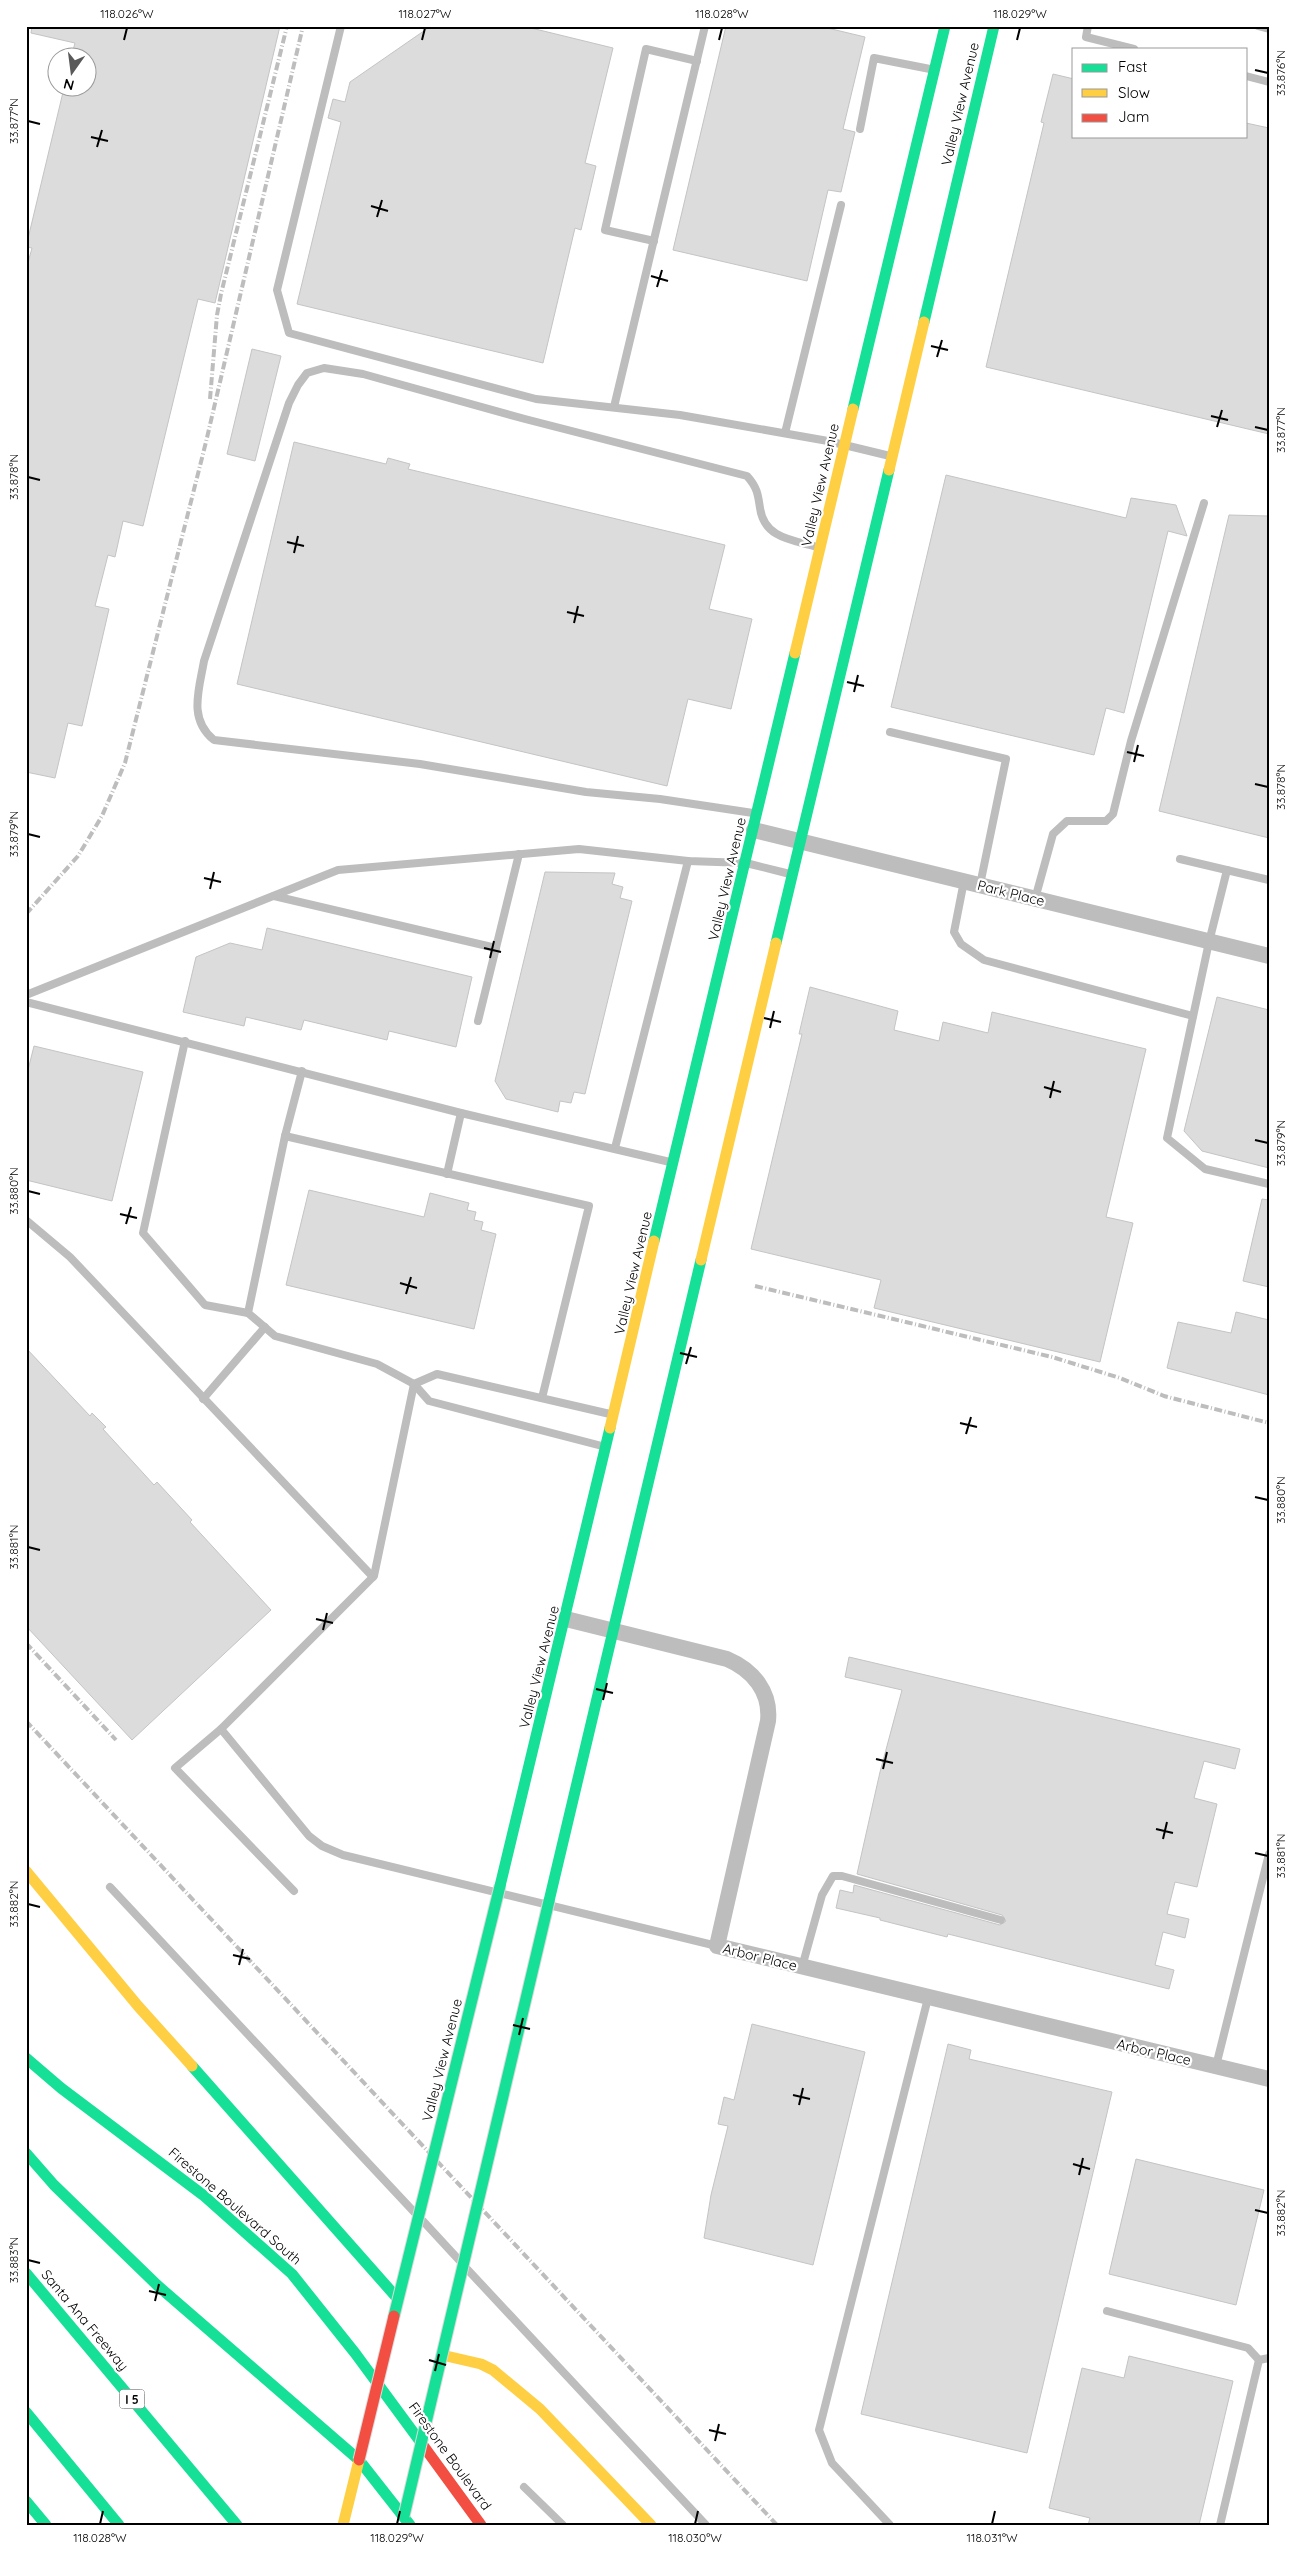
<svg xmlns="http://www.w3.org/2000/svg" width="1295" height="2551" viewBox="0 0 1295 2551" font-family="Quicksand,sans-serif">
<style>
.building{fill:#dcdcdc;stroke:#c4c4c4}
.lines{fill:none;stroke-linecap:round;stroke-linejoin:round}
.lane{stroke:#bdbdbd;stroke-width:8}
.street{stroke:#bdbdbd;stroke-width:16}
.fast{stroke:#16e098;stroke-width:11}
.slow{stroke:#ffcf43;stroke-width:11}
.jam{stroke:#f24e42;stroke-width:11}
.rail{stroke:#bdbdbd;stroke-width:4;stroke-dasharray:8 2.5 1 2.5;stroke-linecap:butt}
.fast-bridge-casing{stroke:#dbdbdb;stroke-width:13;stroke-linecap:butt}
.jam-bridge-casing{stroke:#dbdbdb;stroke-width:13;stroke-linecap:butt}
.fast-bridge{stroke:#16e098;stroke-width:11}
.jam-bridge{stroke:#f24e42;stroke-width:11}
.ticks{fill:none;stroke:#000;stroke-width:2}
.labels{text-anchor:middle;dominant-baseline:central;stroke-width:4.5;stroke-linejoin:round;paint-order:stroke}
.shield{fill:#fff;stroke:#4c4c4c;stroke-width:1}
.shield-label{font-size:12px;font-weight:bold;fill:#000}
.street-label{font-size:14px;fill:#000;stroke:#fff}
.neatline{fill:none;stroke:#000;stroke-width:2}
.ticks-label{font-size:12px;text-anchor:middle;fill:#000}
</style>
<rect width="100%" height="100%" fill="#fff"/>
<g class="building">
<polygon points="32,26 280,26 215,303 198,299 143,526 123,521 115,557 108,555 95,606 109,609 82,726 68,723 55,778 26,772 26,270 32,248 26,247 64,88 88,88 88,58 71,58 75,43 31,33"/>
<polygon points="431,26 523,26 613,48 585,163 596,166 581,230 575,228 543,363 297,304 341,122 328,118 333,99 345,102 350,82"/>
<polygon points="726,26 819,26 865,37 843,129 855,132 841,192 828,190 807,281 673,250"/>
<polygon points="1053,74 1074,79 1074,136 1246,136 1246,123 1269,128 1269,434 986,367 1044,123 1041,122"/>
<polygon points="252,349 281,356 255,461 227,454"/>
<polygon points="294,442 386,464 388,458 410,464 408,469 725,545 709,609 752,619 731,709 688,699 667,786 237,684"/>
<polygon points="946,475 1126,518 1131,498 1176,505 1187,536 1168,531 1124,713 1106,708 1094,755 891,707"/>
<polygon points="1229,515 1269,516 1269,838 1159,811"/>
<polygon points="545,872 615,873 612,884 623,887 620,898 632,901 585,1094 574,1092 571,1103 560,1101 558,1112 506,1099 495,1081"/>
<polygon points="267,928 472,977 456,1047 389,1031 387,1040 304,1020 301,1030 246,1017 244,1026 183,1012 196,957 230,943 262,950"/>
<polygon points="810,987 898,1011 894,1030 939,1041 943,1022 988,1033 992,1012 1146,1049 1106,1217 1133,1223 1100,1362 874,1308 881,1280 751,1249 802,1034 799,1034"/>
<polygon points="1217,997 1269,1010 1269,1168 1202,1151 1184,1131"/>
<polygon points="34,1046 143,1072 112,1201 26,1180 26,1078"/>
<polygon points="309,1190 424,1217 430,1193 469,1203 467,1210 476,1212 474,1220 483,1222 481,1230 496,1234 474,1329 286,1285"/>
<polygon points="1262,1199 1269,1200 1269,1287 1243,1281"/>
<polygon points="1236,1312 1269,1320 1269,1395 1167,1368 1178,1322 1231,1333"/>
<polygon points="26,1348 90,1416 92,1413 106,1427 103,1429 154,1485 157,1482 192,1520 190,1522 271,1610 132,1740 26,1626"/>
<polygon points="849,1657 1240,1749 1235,1769 1204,1761 1194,1798 1217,1804 1197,1887 1175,1882 1167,1914 1189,1919 1185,1938 1163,1932 1155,1965 1174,1970 1169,1989 948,1934 947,1937 880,1920 880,1918 836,1908 840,1890 853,1893 854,1885 1000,1925 1006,1921 1002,1915 857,1874 880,1772 902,1690 845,1677"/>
<polygon points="752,2024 865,2052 813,2265 704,2238 711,2195 728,2126 718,2124 724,2097 734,2100"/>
<polygon points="948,2044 971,2050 969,2059 1112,2092 1027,2453 861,2414"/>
<polygon points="1136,2159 1264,2190 1236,2305 1109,2274"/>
<polygon points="1129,2356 1233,2381 1199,2525 1088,2525 1090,2518 1049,2508 1082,2368 1124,2378"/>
</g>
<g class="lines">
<g class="lane">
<polyline points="341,26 277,290 289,333 536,399 680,415 828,441 890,456"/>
<polyline points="1088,26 1086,37 1134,49"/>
<polyline points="1258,26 1269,29"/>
<polyline points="1246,76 1269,82"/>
<polyline points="860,129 874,58 930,69"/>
<polyline points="654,241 605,230 646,49 697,61"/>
<polyline points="614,407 705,26"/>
<polyline points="785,433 841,205"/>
<polyline points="890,732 1006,759 980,885"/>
<path d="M753,813L660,799L586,792L420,764L214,740C188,719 199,690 204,661L289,403L298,385L307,373L324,368L363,374L525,419L747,476C757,487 758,494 760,508C764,538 792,540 817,547"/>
<polyline points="1180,859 1269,880"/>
<polyline points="1227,870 1209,942 1167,1138 1205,1169 1269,1184"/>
<polyline points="964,881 954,932 961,944 984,960 1193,1016"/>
<polyline points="274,896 496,948"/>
<polyline points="1035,899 1053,834 1067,821 1106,821 1113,814 1131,741 1204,503"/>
<polyline points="26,995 338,870 579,849 688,861 746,863 790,874"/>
<polyline points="26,1002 461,1113 670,1162"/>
<polyline points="478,1021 519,854"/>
<polyline points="185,1041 143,1233 205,1305 248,1313"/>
<polyline points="302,1071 285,1136 248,1313 275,1336 377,1364 414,1384 429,1401 602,1446"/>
<polyline points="285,1136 589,1206 542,1398"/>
<polyline points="615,1148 688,861"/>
<polyline points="447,1174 461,1113"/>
<polyline points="26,1220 70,1257 373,1577"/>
<polyline points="414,1384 374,1576 221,1729 309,1836 322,1846 343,1855 717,1946"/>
<polyline points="414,1384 437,1374 610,1414"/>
<polyline points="203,1399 265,1327"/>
<polyline points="221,1729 175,1768 294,1891"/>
<polyline points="110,1887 415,2213"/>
<polyline points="802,1967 822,1895 833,1876 842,1876 1001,1920"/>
<polyline points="1216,2066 1269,1854"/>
<polyline points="423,2221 459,2260"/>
<polyline points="467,2269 706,2525"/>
<polyline points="1107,2311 1248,2348 1259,2360"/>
<polyline points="524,2487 563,2525"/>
<polyline points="890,2525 832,2463 819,2430 928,1998"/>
<polyline points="1220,2525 1259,2360 1269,2358"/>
</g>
<g class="street">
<polyline points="754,830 1269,956"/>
<path d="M566,1619L727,1659C753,1670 771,1692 768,1721L717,1946L1269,2079"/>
</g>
<g class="fast">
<polyline points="924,322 994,26"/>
<polyline points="853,409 945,26"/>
<polyline points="776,943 889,470"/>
<polyline points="654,1241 795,653"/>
<polyline points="500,1886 610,1428"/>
<polyline points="549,1901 701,1260"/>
<polyline points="26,2058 61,2088 203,2195 292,2274 355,2353 422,2444"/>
<polyline points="192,2066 398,2299"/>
<polyline points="26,2153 54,2185 157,2285 359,2460 410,2525"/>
<polyline points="26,2273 237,2525"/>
<polyline points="26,2412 119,2525"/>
<polyline points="26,2501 46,2525"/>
</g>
<g class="slow">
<polyline points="889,470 924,322"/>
<polyline points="795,653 853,409"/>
<polyline points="701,1260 776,943"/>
<polyline points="610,1428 654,1241"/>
<polyline points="26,1871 138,2006 192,2066"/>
<polyline points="442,2355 481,2364 493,2370 540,2409 651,2525"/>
<polyline points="343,2525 359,2460"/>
</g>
<polyline class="jam" points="422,2444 481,2525"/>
<g class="rail">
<polyline points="210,399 217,315 221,294 287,26"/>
<polyline points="26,914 78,856 102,816 125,763 206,442 303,26"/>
<polyline points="755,1286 1052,1357 1120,1378 1164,1396 1269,1423"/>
<polyline points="26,1643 116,1740"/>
<polyline points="26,1721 777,2525"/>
</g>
<g class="fast-bridge-casing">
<g id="fast-bridge">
<polyline points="394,2316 500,1886"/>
<polyline points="404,2516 549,1901"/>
</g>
</g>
<g class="jam-bridge-casing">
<polyline id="jam-bridge" points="359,2460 394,2316"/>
</g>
<use href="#fast-bridge" class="fast-bridge"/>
<use href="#jam-bridge" class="jam-bridge"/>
</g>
<path class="ticks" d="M124,40L127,28M422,40L425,28M719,40L722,28M1017,40L1020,28M1255,70L1268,73M28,121L40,124M91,137L108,141M97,147L102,130M371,206L388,211M377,217L382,200M651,276L668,281M657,287L662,270M931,346L948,350M937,357L942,340M1211,416L1228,420M1217,427L1222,410M1255,427L1268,430M28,477L40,480M287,542L304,546M294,553L298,536M567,612L584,616M574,623L578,606M847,682L864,686M854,692L858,675M1127,752L1144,756M1134,762L1138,745M1255,784L1268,787M28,834L40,837M204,878L221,882M210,889L214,872M484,948L501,952M490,958L494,941M764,1018L781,1022M770,1028L774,1011M1044,1087L1061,1092M1050,1098L1054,1081M1255,1140L1268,1143M28,1191L40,1194M120,1214L137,1218M126,1224L131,1207M400,1283L417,1288M406,1294L411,1277M680,1353L697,1357M686,1364L691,1347M960,1423L977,1427M966,1434L971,1417M1255,1497L1268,1500M28,1547L40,1550M316,1619L333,1623M323,1630L327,1613M596,1689L613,1693M603,1700L607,1683M876,1759L893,1763M883,1769L887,1752M1156,1829L1173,1833M1163,1839L1167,1822M1255,1853L1268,1856M28,1904L40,1907M233,1955L250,1959M239,1965L243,1949M513,2025L530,2029M519,2035L523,2018M793,2095L810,2099M799,2105L803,2088M1073,2164L1090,2169M1079,2175L1083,2158M1255,2210L1268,2213M28,2260L40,2263M149,2291L166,2295M155,2301L159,2284M429,2360L446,2365M435,2371L439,2354M709,2430L726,2434M715,2441L719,2424M100,2524L103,2511M397,2524L400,2511M695,2524L698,2511M992,2524L995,2511"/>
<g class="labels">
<rect class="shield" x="119.5" y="2389.5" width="25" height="19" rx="4"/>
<g class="shield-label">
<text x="132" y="2399">I 5</text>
</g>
<g class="street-label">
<text transform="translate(960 104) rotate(-77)">Valley View Avenue</text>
<text transform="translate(820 485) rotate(-77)">Valley View Avenue</text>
<text transform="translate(727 879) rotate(-77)">Valley View Avenue</text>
<text transform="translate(1011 893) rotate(14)">Park Place</text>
<text transform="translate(633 1273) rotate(-77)">Valley View Avenue</text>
<text transform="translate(539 1667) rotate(-76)">Valley View Avenue</text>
<text transform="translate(760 1957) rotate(14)">Arbor Place</text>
<text transform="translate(1154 2052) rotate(13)">Arbor Place</text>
<text transform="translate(442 2060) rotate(-76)">Valley View Avenue</text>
<text transform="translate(235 2206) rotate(41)">Firestone Boulevard South</text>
<text transform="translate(85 2320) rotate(50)">Santa Ana Freeway</text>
<text transform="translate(450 2456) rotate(54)">Firestone Boulevard</text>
</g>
</g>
<rect width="1295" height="2551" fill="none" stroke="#ffffff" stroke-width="55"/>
<rect x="1072" y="48" width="175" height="90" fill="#ffffff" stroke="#999999"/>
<rect x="1082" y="64" width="25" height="8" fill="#16e098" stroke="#999999"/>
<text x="1118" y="72" font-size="15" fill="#000000">Fast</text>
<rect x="1082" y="89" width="25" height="8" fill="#ffcf43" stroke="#999999"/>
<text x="1118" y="98" font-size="15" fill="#000000">Slow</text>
<rect x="1082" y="114" width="25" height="8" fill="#f24e42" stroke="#999999"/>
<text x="1118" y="122" font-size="15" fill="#000000">Jam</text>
<g transform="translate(72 72) rotate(194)"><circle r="24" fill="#ffffff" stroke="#999999"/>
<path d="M0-4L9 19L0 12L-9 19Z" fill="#595959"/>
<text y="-8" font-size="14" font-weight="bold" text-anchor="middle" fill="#000000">N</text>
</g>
<rect x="28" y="28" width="1240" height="2496" class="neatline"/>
<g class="ticks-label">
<text x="127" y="18">118.026°W</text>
<text x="425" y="18">118.027°W</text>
<text x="722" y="18">118.028°W</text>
<text x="1020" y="18">118.029°W</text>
<text transform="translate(1281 73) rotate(-90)" y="4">33.876°N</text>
<text transform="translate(14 121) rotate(-90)" y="4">33.877°N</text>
<text transform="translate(1281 430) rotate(-90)" y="4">33.877°N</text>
<text transform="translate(14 477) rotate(-90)" y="4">33.878°N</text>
<text transform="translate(1281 787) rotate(-90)" y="4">33.878°N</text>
<text transform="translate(14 834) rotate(-90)" y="4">33.879°N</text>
<text transform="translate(1281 1143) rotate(-90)" y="4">33.879°N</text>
<text transform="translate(14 1191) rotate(-90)" y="4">33.880°N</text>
<text transform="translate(1281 1500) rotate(-90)" y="4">33.880°N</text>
<text transform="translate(14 1547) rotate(-90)" y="4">33.881°N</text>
<text transform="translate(1281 1856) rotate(-90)" y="4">33.881°N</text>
<text transform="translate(14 1904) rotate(-90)" y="4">33.882°N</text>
<text transform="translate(1281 2213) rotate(-90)" y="4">33.882°N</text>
<text transform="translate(14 2260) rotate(-90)" y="4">33.883°N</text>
<text x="100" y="2542">118.028°W</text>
<text x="397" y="2542">118.029°W</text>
<text x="695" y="2542">118.030°W</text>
<text x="992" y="2542">118.031°W</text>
</g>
</svg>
